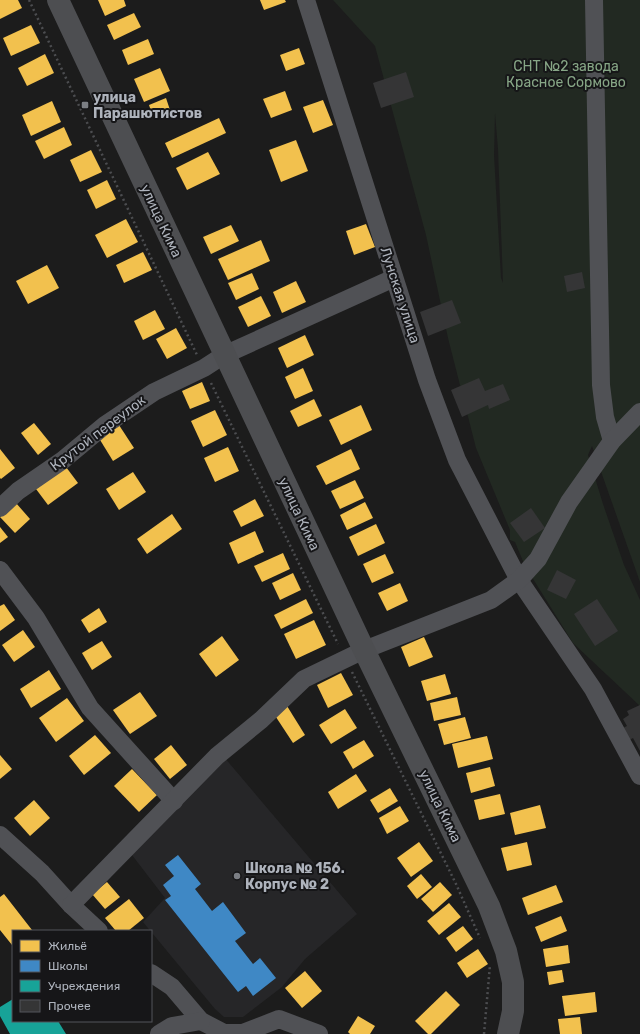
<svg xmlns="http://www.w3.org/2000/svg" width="640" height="1034" viewBox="0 0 640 1034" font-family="Rubik,sans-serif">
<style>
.built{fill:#262628}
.green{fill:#222922;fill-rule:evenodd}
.homes{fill:#f2c14e}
.schools{fill:#3f88c5}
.public{fill:#17a398}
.building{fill:#353536}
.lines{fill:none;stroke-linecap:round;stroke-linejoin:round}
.path{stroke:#4c4d50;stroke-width:2.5;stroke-dasharray:2 3;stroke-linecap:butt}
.street{stroke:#505155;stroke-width:18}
.primary{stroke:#4d4e51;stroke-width:22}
.poi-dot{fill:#7b7e84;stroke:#161618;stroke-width:1.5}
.labels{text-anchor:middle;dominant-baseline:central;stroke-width:4;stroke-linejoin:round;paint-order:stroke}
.park-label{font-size:14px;fill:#87a686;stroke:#161618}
.poi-label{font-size:14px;font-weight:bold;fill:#aeb3bc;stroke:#161618;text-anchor:start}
.street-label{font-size:14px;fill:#aeb3bc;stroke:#161618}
</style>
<rect width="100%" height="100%" fill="#1c1c1c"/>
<polygon class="built" points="224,757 357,914 305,959 282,987 243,1017 224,1017 215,1009 143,922 165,898 132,855"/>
<path class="green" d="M333,0H640V582L592,446L588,455L603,504L624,565L640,600V706L573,643L525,566L515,542L510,540V530L476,448L448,338L426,235L375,46ZM495,113L498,149L503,283L501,278L494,155Z"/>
<g class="homes">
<polygon points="0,0 18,0 22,8 0,19"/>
<polygon points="98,0 124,0 126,6 105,16"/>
<polygon points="260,0 285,0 286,2 264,10"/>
<polygon points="134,13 141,27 114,40 107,25"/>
<polygon points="31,25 40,43 11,56 3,38"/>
<polygon points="148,39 154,54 128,65 122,50"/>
<polygon points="299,48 305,64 286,71 280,55"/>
<polygon points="45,54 54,73 27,86 18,68"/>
<polygon points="160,68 170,91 144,102 134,79"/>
<polygon points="285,91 292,110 271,118 263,99"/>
<polygon points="166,98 170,110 153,117 149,105"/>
<polygon points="323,100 333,125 313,133 303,107"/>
<polygon points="52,101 61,122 31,136 22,115"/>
<polygon points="219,118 226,133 172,158 165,143"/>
<polygon points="64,127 72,145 44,159 35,141"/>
<polygon points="296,140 308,171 281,182 269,150"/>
<polygon points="91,150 102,172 80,182 70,160"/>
<polygon points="208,152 220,174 187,190 176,168"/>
<polygon points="107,180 116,199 96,209 87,190"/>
<polygon points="126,219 138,242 107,258 95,235"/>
<polygon points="366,224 375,247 354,255 346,231"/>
<polygon points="231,225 239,241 211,254 203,237"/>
<polygon points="261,240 270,261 228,280 218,259"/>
<polygon points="143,252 152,270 124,283 116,265"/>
<polygon points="47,265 59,288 28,304 16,281"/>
<polygon points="252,273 259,289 236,300 228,283"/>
<polygon points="296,281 306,302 282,313 273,292"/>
<polygon points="261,296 271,316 248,327 238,307"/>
<polygon points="155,310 165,329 143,340 134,321"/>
<polygon points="176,328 187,348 167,359 156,339"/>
<polygon points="305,335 314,355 287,368 278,348"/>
<polygon points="303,368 313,391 295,399 285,377"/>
<polygon points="202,382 210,401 190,409 182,391"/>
<polygon points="314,399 322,416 298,427 290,411"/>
<polygon points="361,405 372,430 341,445 329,420"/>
<polygon points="215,410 227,435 203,447 191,421"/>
<polygon points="117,422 134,448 113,461 97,435"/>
<polygon points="34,423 51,444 38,455 21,433"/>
<polygon points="228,447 239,471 215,482 204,458"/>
<polygon points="0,449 15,468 1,479 0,478"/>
<polygon points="351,449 360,469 326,485 316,466"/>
<polygon points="66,467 78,483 48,505 36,489"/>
<polygon points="133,472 146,492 119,510 106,489"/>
<polygon points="355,480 364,498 340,509 331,491"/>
<polygon points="255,499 264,516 241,527 233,511"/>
<polygon points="365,502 373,518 347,530 340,515"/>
<polygon points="16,503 30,519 15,533 0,517"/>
<polygon points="172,514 182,529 147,554 137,539"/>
<polygon points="376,524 385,543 358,556 349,537"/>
<polygon points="0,527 8,537 0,543"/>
<polygon points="255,531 264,552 238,564 229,543"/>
<polygon points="283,553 290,569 262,582 254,566"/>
<polygon points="385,554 394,573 372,583 363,564"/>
<polygon points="293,573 301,590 280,600 272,583"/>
<polygon points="400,583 408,601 387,611 378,593"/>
<polygon points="306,599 313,613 281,629 274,615"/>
<polygon points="4,604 15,620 0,631 0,606"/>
<polygon points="99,608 107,622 89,633 81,620"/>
<polygon points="314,620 326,645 296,659 284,634"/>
<polygon points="23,630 35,647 14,662 2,645"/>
<polygon points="222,636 239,660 216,677 199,654"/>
<polygon points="424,637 433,657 409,667 401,647"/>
<polygon points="102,641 112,657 92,670 82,653"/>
<polygon points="49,670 61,689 31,708 20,689"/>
<polygon points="341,673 353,695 328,708 317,685"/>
<polygon points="445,674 451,694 427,701 421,681"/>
<polygon points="140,692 157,716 130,734 113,710"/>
<polygon points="457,697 461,715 434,721 430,703"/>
<polygon points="67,698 84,721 56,742 39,718"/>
<polygon points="287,706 305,735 293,743 274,714"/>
<polygon points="345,709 357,728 331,744 319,725"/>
<polygon points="465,717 471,738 444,745 438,724"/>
<polygon points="95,735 111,753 84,775 69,756"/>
<polygon points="487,736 493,759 458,768 452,744"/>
<polygon points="364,740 374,756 353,769 343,752"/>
<polygon points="171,745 187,765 170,779 154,759"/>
<polygon points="0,755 12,769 0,779"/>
<polygon points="490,767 495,786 471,793 466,773"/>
<polygon points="132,769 157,795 139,812 114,786"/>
<polygon points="356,774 367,791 338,809 328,792"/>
<polygon points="390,788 398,801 378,813 370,800"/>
<polygon points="500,794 505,814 479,820 474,800"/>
<polygon points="34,800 50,818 30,836 14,818"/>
<polygon points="540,805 546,828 515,835 510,813"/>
<polygon points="400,806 409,821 387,834 379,818"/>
<polygon points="419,842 433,861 411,877 397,858"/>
<polygon points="527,842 532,865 507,871 501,848"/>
<polygon points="421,874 432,887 417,899 407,886"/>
<polygon points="107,882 120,897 105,909 92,894"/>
<polygon points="440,882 452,895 433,912 421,899"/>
<polygon points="556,885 563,902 528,915 522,898"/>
<polygon points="4,894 32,930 13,931 12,945 0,930 0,897"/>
<polygon points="129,899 144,918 128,931 116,931 105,918"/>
<polygon points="449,903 461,917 439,935 427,921"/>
<polygon points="561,916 567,931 541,942 535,927"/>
<polygon points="463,926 473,939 456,952 446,938"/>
<polygon points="568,945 570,963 546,967 543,949"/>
<polygon points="478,949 488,964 467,978 457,963"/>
<polygon points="562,970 564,982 549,985 547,972"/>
<polygon points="305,971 322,991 302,1008 285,988"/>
<polygon points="446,991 460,1005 431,1034 428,1034 415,1021"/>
<polygon points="595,992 597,1012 565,1016 562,996"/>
<polygon points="358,1016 375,1026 370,1034 350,1034 348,1032"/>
<polygon points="580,1017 582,1034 560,1034 558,1019"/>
</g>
<polygon class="schools" points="178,855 201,884 195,889 212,911 223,902 246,933 235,941 253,964 260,958 276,978 253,996 246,986 238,992 165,900 171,896 163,885 174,876 165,865"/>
<polygon class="public" points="13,999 13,1021 58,1021 66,1034 10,1034 0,1016 0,1007"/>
<g class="building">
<polygon points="406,72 414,97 381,108 373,83"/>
<polygon points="582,272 585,288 567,292 564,276"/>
<polygon points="452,300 461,323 428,336 420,312"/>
<polygon points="479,378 485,391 503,384 510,400 489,409 488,405 462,417 451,390"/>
<polygon points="531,508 545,528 524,542 510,523"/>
<polygon points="557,570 576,580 566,599 547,590"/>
<polygon points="597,599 618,631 595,646 574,614"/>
<polygon points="640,705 640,751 633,738 629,740 623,728 627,726 623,719 629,715 627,711"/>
</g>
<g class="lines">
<g class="path">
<polyline points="29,0 197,355"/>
<polyline points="211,383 338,644"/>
<polyline points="352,672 456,884 480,938"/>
<polyline points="484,1034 490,965"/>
</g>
<g class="street">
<polyline points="306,0 427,380 457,460 519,580 593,689 640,776"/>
<polyline points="594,0 601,385 605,417 612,441"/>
<polyline points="0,508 18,491 63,460 105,425 154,392 204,368 224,355 394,278"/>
<polyline points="0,570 36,618 90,708 174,801"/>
<polyline points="0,835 42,873 71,905 99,931"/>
<polyline points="71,905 217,756 261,720 304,679 364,650 491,600 519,580 538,559 569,502 612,441 640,412"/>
<polyline points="151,973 172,987 201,1021 224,1033 243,1033 279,1019 319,1034"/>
<polyline points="159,1034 172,1026 201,1021"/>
</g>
<polyline class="primary" points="58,0 364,650 489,906 506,951 513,982 513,1011 508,1034"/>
</g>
<g class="poi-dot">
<rect x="81" y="101" width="8" height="8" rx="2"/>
<circle cx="237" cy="876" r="4"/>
</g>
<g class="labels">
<g class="park-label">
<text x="566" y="66">СНТ №2 завода<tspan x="566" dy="16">Красное Сормово</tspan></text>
</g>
<g class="poi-label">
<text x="93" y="97">улица<tspan x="93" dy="16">Парашютистов</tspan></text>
<text x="245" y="868">Школа № 156.<tspan x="245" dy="16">Корпус № 2</tspan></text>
</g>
<g class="street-label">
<text transform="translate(161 221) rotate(65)">улица Кима</text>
<text transform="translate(400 295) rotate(72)">Лунская улица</text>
<text transform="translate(98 433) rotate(-37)">Крутой переулок</text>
<text transform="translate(299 514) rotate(65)">улица Кима</text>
<text transform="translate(440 806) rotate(64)">улица Кима</text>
</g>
</g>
<rect x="12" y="930" width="140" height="92" fill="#161618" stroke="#53555a"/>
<rect x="20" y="940" width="20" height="12" fill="#f2c14e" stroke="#53555a"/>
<text x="48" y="950" font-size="12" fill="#aeb3bc">Жильё</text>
<rect x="20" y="960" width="20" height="12" fill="#3f88c5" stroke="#53555a"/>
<text x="48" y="970" font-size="12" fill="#aeb3bc">Школы</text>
<rect x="20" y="980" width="20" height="12" fill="#17a398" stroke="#53555a"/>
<text x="48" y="990" font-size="12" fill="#aeb3bc">Учреждения</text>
<rect x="20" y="1000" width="20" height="12" fill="#353536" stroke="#53555a"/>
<text x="48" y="1010" font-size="12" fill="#aeb3bc">Прочее</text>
</svg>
